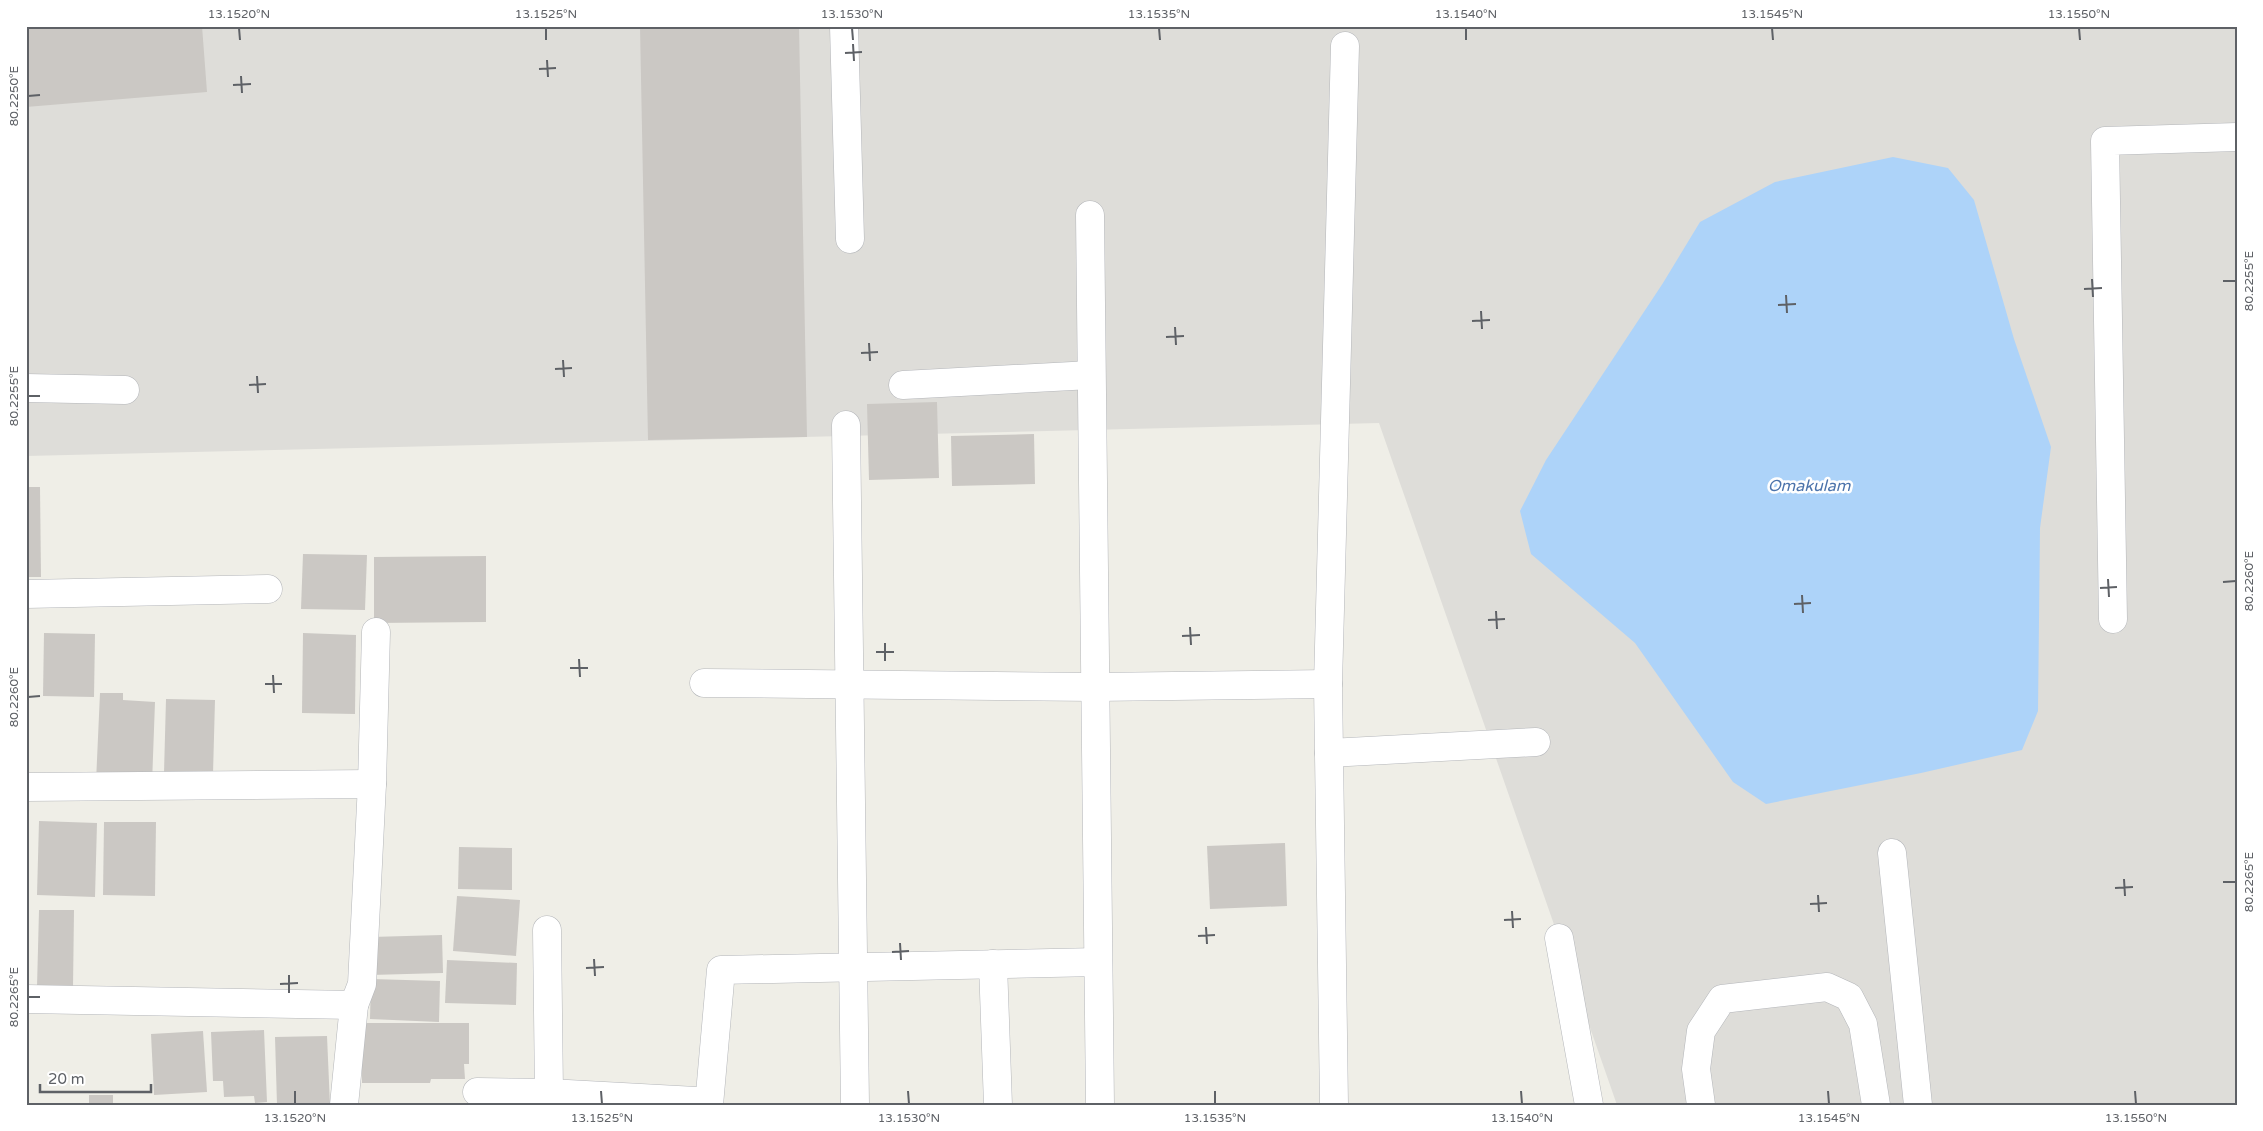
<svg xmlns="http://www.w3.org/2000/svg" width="2263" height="1131" viewBox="0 0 2263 1131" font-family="'Varela Round',sans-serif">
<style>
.industrial{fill:#deddd9}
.water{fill:#add3f9}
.building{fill:#cbc8c4}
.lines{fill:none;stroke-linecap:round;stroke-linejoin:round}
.minor-casing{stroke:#b4b6ba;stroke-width:29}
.minor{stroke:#fff;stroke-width:28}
.ticks{fill:none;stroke:#5e6166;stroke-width:2}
.labels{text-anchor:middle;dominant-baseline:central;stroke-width:5;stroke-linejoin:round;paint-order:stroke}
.water-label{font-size:16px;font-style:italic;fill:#4b73ab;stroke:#fff}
.neatline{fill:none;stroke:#5e6166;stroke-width:2}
.ticks-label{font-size:12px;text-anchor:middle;fill:#5e6166}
</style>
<rect width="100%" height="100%" fill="#efeee7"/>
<polygon class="industrial" points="26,26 2237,26 2237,1105 1617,1105 1379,423 26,456"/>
<polygon class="water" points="1893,157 1948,168 1974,200 2014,339 2051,447 2040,528 2038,711 2022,750 1921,773 1766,804 1733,782 1635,643 1531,554 1520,511 1546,460 1663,283 1700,222 1775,182"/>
<g class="building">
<polygon points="26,26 202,26 207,92 26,107"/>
<polygon points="640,26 799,26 807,437 648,440"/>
<polygon points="937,402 939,478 869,480 867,404"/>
<polygon points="1034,434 1035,484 952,486 951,436"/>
<polygon points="26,487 40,487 41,577 26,577"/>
<polygon points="303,554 367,555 365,610 301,609"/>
<polygon points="486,556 486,622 374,623 374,557"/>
<polygon points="44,633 95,634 94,697 43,696"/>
<polygon points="303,633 356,635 355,714 302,713"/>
<polygon points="100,693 123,693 123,700 155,702 152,784 96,782"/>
<polygon points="166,699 215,700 213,774 164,773"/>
<polygon points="39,821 97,823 95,897 37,895"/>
<polygon points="104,822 156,822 155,896 103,895"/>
<polygon points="1285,843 1287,906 1210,909 1207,846"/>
<polygon points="459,847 512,848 512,890 458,889"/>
<polygon points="457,896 520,900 516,956 453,951"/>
<polygon points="39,910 74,910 73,988 37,987"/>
<polygon points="442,935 443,973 371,975 371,937"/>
<polygon points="447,960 517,963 516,1005 445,1003"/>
<polygon points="371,979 440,981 439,1022 370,1019"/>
<polygon points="362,1023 469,1023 469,1064 464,1064 465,1079 431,1079 430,1083 362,1083"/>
<polygon points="264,1030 267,1102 255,1103 254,1096 224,1097 223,1081 213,1081 211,1032"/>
<polygon points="203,1031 207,1092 154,1095 151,1034"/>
<polygon points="327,1036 330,1105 277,1105 275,1037"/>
<rect x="89" y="1095" width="24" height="10"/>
<rect x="363" y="1103" width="38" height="2"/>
</g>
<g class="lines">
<g class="minor-casing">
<g id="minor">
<polyline points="844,26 850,239"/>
<polyline points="1090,215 1100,1105"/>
<polyline points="903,385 1091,375"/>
<polyline points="26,388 125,390"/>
<polyline points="846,425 855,1105"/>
<polyline points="26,594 268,589"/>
<polyline points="2113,619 2105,141 2237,137"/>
<polyline points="704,683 1095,687 1328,684"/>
<polyline points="1329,753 1536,742"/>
<polyline points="372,784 376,632"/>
<polyline points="26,787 372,784 362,984 354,1005 26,999"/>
<polyline points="1892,853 1918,1105"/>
<polyline points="547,930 549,1093 696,1101 704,1102 706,1105"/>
<polyline points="1559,938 1589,1105"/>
<polyline points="993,964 998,1105"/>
<polyline points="477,1092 549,1093"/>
<polyline points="344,1105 354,1005"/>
<polyline points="709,1105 721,970 1098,962"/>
<polyline points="1334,1105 1328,684 1345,46"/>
<polyline points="1701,1105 1696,1069 1701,1031 1722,999 1827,987 1849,997 1863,1024 1876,1105"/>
</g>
</g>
<use href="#minor" class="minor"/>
</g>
<path class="ticks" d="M239,28L240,40M546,28V40M852,28L853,40M1159,28L1160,40M1466,28V40M1772,28L1773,40M2079,28L2080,40M853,44L854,61M845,53L862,52M547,60L548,77M539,69L556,68M241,76L242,93M233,85L251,84M28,96L40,95M2092,279L2093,297M2223,281H2236M2084,289L2102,288M1786,295L1787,313M1778,305L1796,304M1481,311L1482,329M1472,321L1490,320M1175,327L1176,345M1166,337L1184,336M869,343L870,361M861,353L878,352M563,360L564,377M555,369L572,368M257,376L258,393M249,385L266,384M28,396H40M2108,579L2109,597M2223,582L2236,581M2100,588L2117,587M1802,595L1803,613M1794,604L1811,603M1496,611L1497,629M1488,620L1505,619M1190,627L1191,645M1182,636L1200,635M885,643V661M876,652H894M579,659L580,677M570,668H588M273,675L274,693M265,684H282M28,697L40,696M2124,879L2125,896M2223,882H2236M2115,888L2133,887M1818,895L1819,912M1810,904L1827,903M1512,911L1513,928M1504,920L1521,919M1206,927L1207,944M1198,936L1215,935M900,943L901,960M892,952L909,951M594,959L595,976M586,968L604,967M289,975V993M280,984L298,983M28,997H40M295,1091V1104M601,1091L602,1104M908,1091L909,1104M1215,1091V1104M1521,1091L1522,1104M1828,1091L1829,1104M2135,1091L2136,1104"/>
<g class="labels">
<g class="water-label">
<text x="1809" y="486">Omakulam</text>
</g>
</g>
<rect width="2263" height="1131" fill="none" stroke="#ffffff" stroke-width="55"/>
<path d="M40 1084v8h111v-8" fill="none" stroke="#5e6166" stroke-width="2.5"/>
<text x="48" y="1084" font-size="15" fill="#5e6166" stroke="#ffffff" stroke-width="4" paint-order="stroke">20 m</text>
<rect x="28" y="28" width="2208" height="1076" class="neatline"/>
<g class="ticks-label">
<text x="239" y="18">13.1520°N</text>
<text x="546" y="18">13.1525°N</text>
<text x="852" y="18">13.1530°N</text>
<text x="1159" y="18">13.1535°N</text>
<text x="1466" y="18">13.1540°N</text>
<text x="1772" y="18">13.1545°N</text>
<text x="2079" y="18">13.1550°N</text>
<text transform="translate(14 96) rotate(-90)" y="4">80.2250°E</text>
<text transform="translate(2249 281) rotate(-90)" y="4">80.2255°E</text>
<text transform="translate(14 396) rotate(-90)" y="4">80.2255°E</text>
<text transform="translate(2249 581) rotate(-90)" y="4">80.2260°E</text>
<text transform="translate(14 697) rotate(-90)" y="4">80.2260°E</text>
<text transform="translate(2249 882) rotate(-90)" y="4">80.2265°E</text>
<text transform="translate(14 997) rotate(-90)" y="4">80.2265°E</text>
<text x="295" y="1122">13.1520°N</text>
<text x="602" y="1122">13.1525°N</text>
<text x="909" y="1122">13.1530°N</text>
<text x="1215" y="1122">13.1535°N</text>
<text x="1522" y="1122">13.1540°N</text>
<text x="1829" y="1122">13.1545°N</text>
<text x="2136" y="1122">13.1550°N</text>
</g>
</svg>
